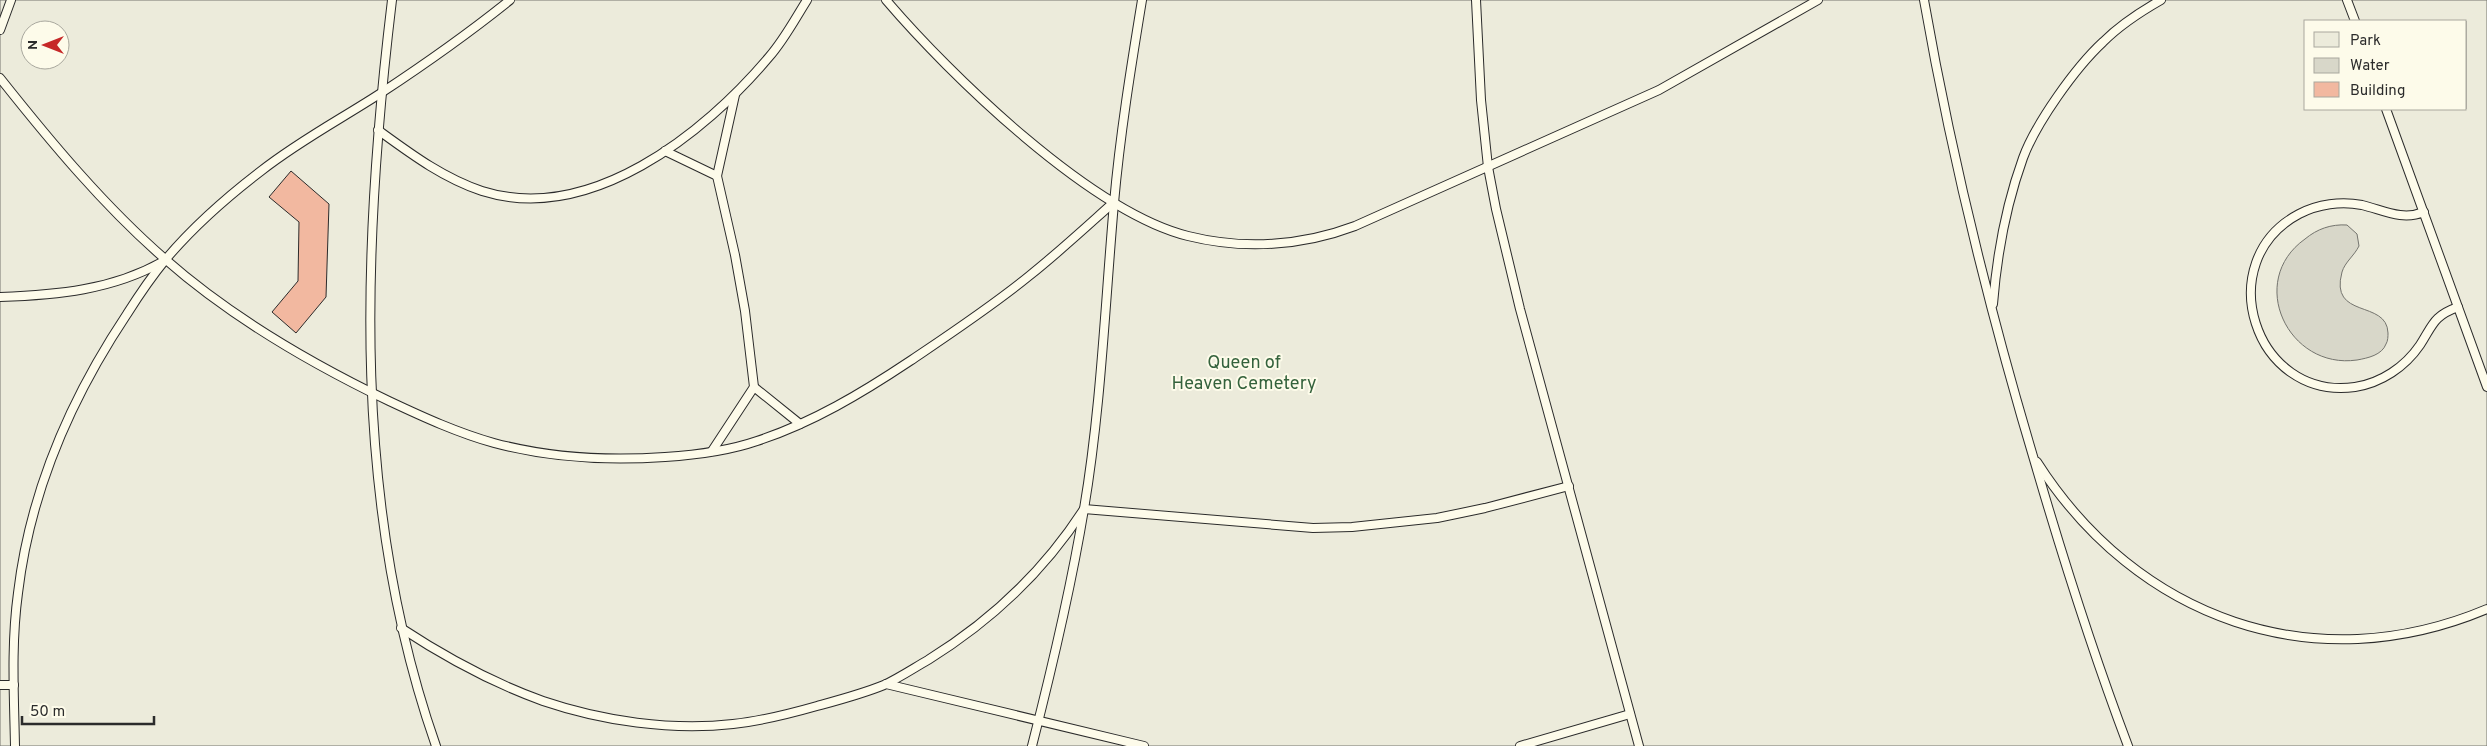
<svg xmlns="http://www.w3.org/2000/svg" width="2487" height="746" viewBox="0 0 2487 746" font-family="Overpass,sans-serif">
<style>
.green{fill:#ecebdb;stroke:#74746e;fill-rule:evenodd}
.water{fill:#d8d7c9;stroke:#74746e}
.building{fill:#f2b8a0;stroke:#2b2b2b}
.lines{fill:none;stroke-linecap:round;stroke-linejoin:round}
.lane-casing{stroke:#2b2b2b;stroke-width:10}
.lane{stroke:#fdfbea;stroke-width:8}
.labels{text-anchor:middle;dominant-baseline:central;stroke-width:4;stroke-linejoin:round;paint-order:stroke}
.park-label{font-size:18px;fill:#34623c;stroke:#fdfbea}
</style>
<rect width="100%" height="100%" fill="#fdfbea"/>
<path class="green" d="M0,0H2487V746H0ZM2306,21H2466V109H2306ZM30,30H60V60H30Z"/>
<path class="water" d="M2347,225L2357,234L2359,246C2354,256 2345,262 2342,272C2329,320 2387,299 2388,333C2388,336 2388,341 2386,344C2382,355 2368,358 2357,360C2288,370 2246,281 2305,239C2317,229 2331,224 2347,225Z"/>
<polygon class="building" points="291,171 329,204 326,297 296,333 272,312 298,281 299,222 269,197"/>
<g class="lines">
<g class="lane-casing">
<g id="lane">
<path d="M392,0C362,248 352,507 436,746"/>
<path d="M886,0C950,75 1091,212 1188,236C1244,250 1302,246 1355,226L1659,90L1818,0"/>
<polyline points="1476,0 1481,100 1488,167 1496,209 1520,309 1639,746"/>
<path d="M1924,0C1952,160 1991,317 2038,473C2065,565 2094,656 2128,746"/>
<polyline points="2347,0 2355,21"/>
<polyline points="0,30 11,0"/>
<path d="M0,78C50,141 104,206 165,259C232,318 310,363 389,401C423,417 458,433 494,443C550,458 608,461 665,457C696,455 728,451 757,441C812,423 862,393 910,361C950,334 991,307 1029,276C1058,253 1086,227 1114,202"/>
<polyline points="2386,109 2487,387"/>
<path d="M378,130C411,154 443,178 482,191C590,225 704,134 769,57C784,40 795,19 807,0"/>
<polyline points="665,151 717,176 735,255 745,311 754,387 712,451"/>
<polyline points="717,176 735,95"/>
<path d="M2424,212C2402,221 2383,210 2362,205C2341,201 2318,204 2299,214C2210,261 2254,401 2355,387C2381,383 2405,367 2420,345C2433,325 2433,316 2458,307"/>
<path d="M0,297C57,295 112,290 162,262"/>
<path d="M1993,304C1997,254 2006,205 2023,158C2036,123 2075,68 2103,42C2120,25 2140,12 2161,0"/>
<polyline points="754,387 800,424"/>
<path d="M2037,462C2137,619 2314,682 2487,609"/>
<path d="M401,628C445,657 493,683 543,701C602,721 671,731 733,724C761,721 789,714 817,706C839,700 862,694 884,685C899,678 914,668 928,660C991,621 1044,571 1084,509L1313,528L1352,527L1437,518L1485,508L1569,486"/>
<polyline points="886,684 1144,746"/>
<polyline points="0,685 14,685"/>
<path d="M15,746C14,695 11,644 18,593C30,492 71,398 127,314C139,295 152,276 166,259C193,227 227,197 261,171C299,141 341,119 381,93C425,64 469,33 510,0"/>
<path d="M1032,746C1052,668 1071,588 1084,509C1101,408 1105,305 1114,203C1120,135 1131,67 1142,0"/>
<polyline points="1520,746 1630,714"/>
</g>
</g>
<use href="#lane" class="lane"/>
</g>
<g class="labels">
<g class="park-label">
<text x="1244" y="363">Queen of<tspan x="1244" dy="21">Heaven Cemetery</tspan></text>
</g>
</g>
<rect x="2304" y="20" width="162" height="90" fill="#fdfbea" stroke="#a9a89e"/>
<rect x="2314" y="32" width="25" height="15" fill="#ecebdb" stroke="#a9a89e"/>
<text x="2350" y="45" font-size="15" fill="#2b2b2b">Park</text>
<rect x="2314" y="58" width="25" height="15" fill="#d8d7c9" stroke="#a9a89e"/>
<text x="2350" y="70" font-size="15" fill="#2b2b2b">Water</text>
<rect x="2314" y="82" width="25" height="15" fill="#f2b8a0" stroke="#a9a89e"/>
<text x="2350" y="95" font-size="15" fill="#2b2b2b">Building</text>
<g transform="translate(45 45) rotate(270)"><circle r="24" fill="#fdfbea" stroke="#a9a89e"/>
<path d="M0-4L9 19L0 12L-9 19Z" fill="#c62828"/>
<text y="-8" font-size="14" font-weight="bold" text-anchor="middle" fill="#2b2b2b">N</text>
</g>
<path d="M22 716v8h132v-8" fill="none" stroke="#2b2b2b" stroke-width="2.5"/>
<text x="30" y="716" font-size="15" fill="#2b2b2b" stroke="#fdfbea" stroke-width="4" paint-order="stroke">50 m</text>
</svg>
